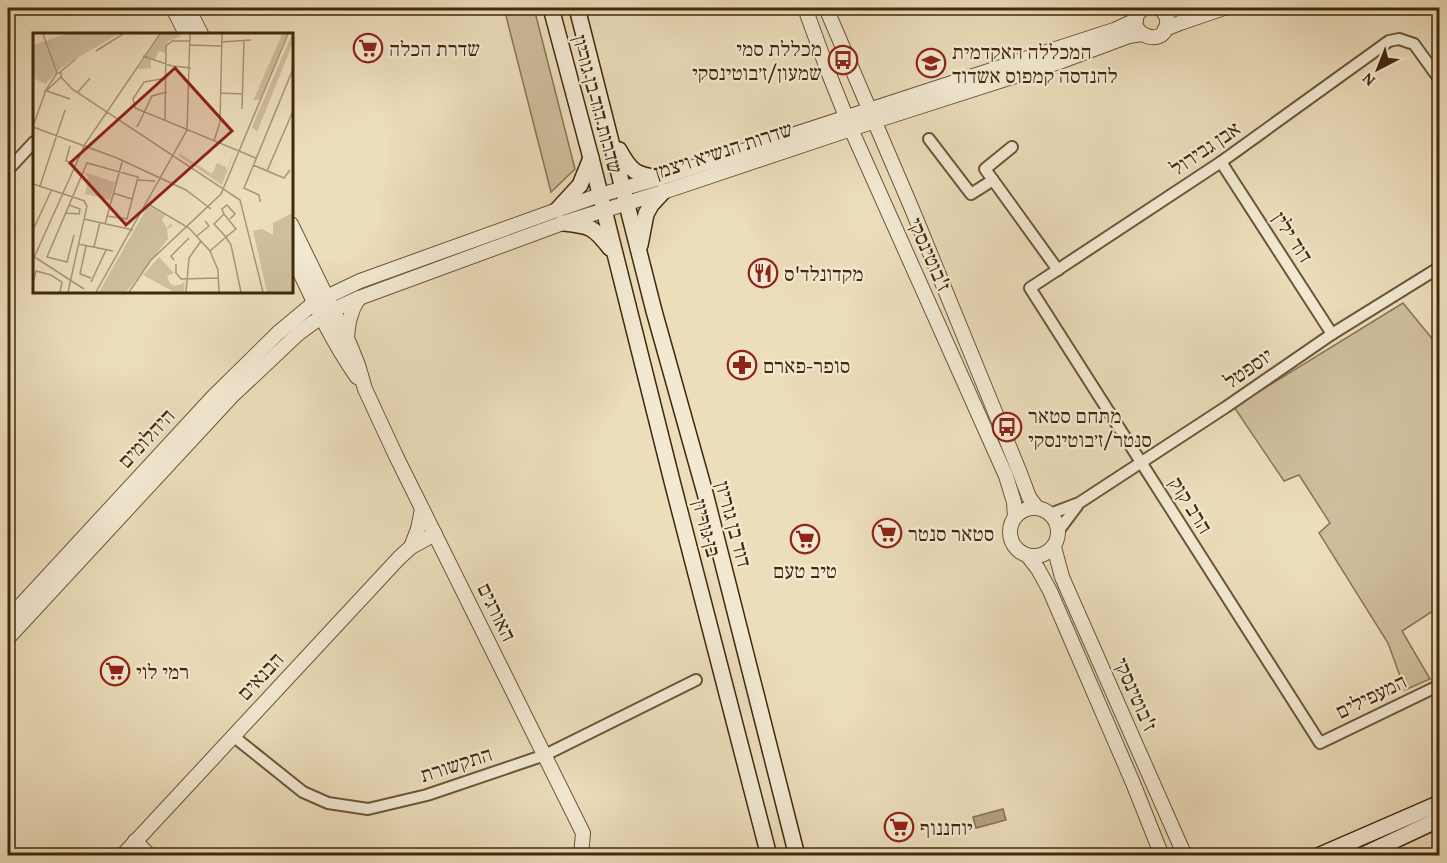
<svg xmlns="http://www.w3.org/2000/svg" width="1447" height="863" viewBox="0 0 1447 863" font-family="'Gentium Book Plus','Frank Ruhl Libre',serif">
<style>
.green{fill:#cfbe9d;stroke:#887454;stroke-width:1.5}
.water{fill:#b2a07f;stroke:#857051;stroke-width:1.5}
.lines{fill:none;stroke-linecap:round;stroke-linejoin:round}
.minor-casing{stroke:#6c5637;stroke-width:14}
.tertiary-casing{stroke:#6c5637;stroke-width:16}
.secondary-casing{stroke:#42290b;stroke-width:18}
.minor{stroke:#f3e9d3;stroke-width:10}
.tertiary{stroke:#f3e9d3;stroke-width:14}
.secondary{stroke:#f3e9d3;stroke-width:15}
.labels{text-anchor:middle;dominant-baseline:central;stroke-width:4.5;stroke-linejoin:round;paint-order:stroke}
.poi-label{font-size:21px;fill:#42290b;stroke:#f3e9d3;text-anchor:start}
.street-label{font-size:21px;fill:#42290b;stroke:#f3e9d3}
.inset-road{fill:none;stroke:#a89575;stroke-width:1.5}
.view{fill:#8f2418;fill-opacity:0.15;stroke:#8f2418;stroke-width:3}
.inset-edge{fill:none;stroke:#42290b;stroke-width:3}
</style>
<rect width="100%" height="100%" fill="#ecddbb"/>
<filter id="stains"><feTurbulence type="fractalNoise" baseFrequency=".00333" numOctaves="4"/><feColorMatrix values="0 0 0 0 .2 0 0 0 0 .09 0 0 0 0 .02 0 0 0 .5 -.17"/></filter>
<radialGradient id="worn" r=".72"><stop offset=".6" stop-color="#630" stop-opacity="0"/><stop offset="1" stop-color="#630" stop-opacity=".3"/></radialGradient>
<g class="green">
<polygon points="504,8 534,8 575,169 551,192"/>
<polygon points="1403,303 1439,347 1439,607 1402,631 1430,679 1405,690 1388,643 1319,533 1330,523 1299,475 1284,481 1234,407"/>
</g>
<polygon class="water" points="1003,809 1006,820 976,828 973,817"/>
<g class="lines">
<g class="minor-casing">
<g id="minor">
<polyline points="1440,80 1414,44 1399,39 1389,41 1221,162 1030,288 1320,743 1440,685"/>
<polyline points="929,139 971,194 993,180"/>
<polyline points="1012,147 985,169 1058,270"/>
<polyline points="1221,162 1332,334"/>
<polyline points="8,170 34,142"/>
<polyline points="1050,514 1079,503 1226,407 1332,334 1440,267"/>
<polyline points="1059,530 1077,506"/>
<polyline points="233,736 303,792 328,803 368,809 427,795 545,755 696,680"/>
</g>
</g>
<g class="tertiary-casing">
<g id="tertiary">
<polyline points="173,8 186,34"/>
<polyline points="188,8 201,34"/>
<polyline points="805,8 829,74 851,129 1006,476 1014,502 1015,517"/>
<polyline points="826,8 912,209 1020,473 1029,497 1037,508"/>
<path d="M1144,8C1116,28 1163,53 1167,24C1168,17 1165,12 1159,8"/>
<polyline points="1164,11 1183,8"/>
<polyline points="1165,29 1180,23 1224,8"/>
<polyline points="291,224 350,345 358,365 365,389 396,456 583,833 581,856"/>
<path d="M291,253C311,296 330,339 357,377"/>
<path d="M347,339C348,323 350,311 359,298"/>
<circle cx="1034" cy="532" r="24"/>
<polyline points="411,547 418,529 422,509"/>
<polyline points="1054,547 1062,577 1185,856"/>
<polyline points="1028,556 1038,569 1050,591 1133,783 1162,856"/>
<polyline points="8,619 213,397 278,333 314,303 360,281 557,210 600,195 660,178 1114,30 1136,20"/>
<path d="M8,638L232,396L299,333C318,318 337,307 359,298L563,223L663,192L875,121L1062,61L1129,36L1142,34"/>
<polyline points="135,841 150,856"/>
<polyline points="122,856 399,558 411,547 435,534"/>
</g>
</g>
<g class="secondary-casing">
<g id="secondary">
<polyline points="551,8 591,158 673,485 769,856"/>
<polyline points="577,8 654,311 705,493 797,856"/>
<path d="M619,150C631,172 636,175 660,178"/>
<polyline points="557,210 580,185 591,158"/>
<path d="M563,223C590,226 593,226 610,248"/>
<polyline points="640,245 646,214 651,205 663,192"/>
<polyline points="1318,856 1440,803"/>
<polyline points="1361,856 1440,819"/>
</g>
</g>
<use href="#minor" class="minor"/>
<use href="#tertiary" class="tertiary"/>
<use href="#secondary" class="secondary"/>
</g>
<defs>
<g id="supermarket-ring" transform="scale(1.5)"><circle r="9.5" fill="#f3e9d3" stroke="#8f2418" stroke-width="1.5"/><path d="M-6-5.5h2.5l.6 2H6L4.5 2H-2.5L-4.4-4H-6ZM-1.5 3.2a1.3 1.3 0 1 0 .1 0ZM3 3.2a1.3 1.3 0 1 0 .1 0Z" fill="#8f2418"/></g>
<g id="bus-ring" transform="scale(1.5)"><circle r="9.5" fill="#f3e9d3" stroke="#8f2418" stroke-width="1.5"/><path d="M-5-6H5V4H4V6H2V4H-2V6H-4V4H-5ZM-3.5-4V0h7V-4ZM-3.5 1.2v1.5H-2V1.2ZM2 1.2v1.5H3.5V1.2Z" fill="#8f2418"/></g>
<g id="university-ring" transform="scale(1.5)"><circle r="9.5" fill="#f3e9d3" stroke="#8f2418" stroke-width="1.5"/><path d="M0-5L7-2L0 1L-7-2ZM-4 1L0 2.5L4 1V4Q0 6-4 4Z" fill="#8f2418"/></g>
<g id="restaurant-ring" transform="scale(1.5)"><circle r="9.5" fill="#f3e9d3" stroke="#8f2418" stroke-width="1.5"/><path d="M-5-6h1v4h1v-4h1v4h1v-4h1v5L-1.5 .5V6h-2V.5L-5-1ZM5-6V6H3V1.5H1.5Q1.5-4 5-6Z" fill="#8f2418"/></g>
<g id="pharmacy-ring" transform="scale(1.5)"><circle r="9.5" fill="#f3e9d3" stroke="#8f2418" stroke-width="1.5"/><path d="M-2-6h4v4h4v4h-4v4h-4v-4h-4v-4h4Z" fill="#8f2418"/></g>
</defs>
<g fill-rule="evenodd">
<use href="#supermarket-ring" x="368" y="48"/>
<use href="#bus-ring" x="843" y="60"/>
<use href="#university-ring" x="931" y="63"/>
<use href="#restaurant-ring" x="763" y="273"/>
<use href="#pharmacy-ring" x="742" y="365"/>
<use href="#bus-ring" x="1007" y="427"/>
<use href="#supermarket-ring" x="887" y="533"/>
<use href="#supermarket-ring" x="805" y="539"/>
<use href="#supermarket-ring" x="115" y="671"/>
<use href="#supermarket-ring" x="899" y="827"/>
</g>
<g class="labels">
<g class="poi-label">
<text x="389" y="48">שדרת הכלה</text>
<text x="822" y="48" text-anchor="end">מכללת סמי<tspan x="822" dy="24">שמעון/ז׳בוטינסקי</tspan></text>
<text x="952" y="51">המכללה האקדמית<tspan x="952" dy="24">להנדסה קמפוס אשדוד</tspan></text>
<text x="784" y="273">מקדונלד'ס</text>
<text x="763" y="365">סופר-פארם</text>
<text x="1028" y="415">מתחם סטאר<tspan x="1028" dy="24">סנטר/ז׳בוטינסקי</tspan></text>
<text x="908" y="533">סטאר סנטר</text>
<text x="805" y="570" text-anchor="middle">טיב טעם</text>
<text x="136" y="671">רמי לוי</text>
<text x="920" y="827">יוחננוף</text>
</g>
<g class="street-label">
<text transform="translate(598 104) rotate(75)">שדרות דוד בן גוריון</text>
<text transform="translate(1205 148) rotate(-34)">אבן גבירול</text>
<text transform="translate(723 150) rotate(-18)">שדרות הנשיא ויצמן</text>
<text transform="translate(1293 237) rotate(57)">דוד ילין</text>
<text transform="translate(930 254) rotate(66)">ז'בוטינסקי</text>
<text transform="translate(1248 368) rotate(-35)">יוספטל</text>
<text transform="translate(146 438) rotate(-47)">היהלומים</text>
<text transform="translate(1191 505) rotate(58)">הרב קוק</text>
<text transform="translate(734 524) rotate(75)">דוד בן גוריון</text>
<text transform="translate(707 528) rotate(75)">בן גוריון</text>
<text transform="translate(497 612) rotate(64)">האורגים</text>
<text transform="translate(260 676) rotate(-47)">הבנאים</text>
<text transform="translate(1136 694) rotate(66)">ז'בוטינסקי</text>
<text transform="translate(1371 696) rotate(-26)">המעפילים</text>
<text transform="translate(456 764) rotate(-18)">התקשורת</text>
</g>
</g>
<g transform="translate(33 33)">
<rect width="260" height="260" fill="#ecddbb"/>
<path d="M33,1H85L29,34L12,51L0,45V12ZM128,1H147V4L135,8L132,20L126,18L122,26L118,25V35L105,36ZM249,1H254L227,66L220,68ZM259,1V12L224,99L219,94ZM202,117L189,152L146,123V120L179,141L184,130L193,134V138ZM51,139L82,149L77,167L52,161L55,144ZM115,173L132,182L129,187L134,195L137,191L140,192L134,197L135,206L93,259H66ZM259,180V259H234L220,198L229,196L240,202V190ZM126,224L141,240L134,243L137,251L142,252L137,254L149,251L152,247L151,259H141L110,242Z" fill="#cfbe9d"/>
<path class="inset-road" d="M10,1L24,40M188,9L218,7M157,12L188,13M63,18L90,1M110,23L139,33L158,35M27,39L43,26M28,40V44L11,60L24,40ZM28,44L39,56L207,167L230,259M134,45L111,49L100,66L102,75L223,125M14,58L37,66M45,59L57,45M187,60L210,61M209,76L211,8M132,87L133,13L139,8H157M0,93L12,60M0,94L84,125L153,157L178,176M104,94L119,63L134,59M181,108L187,89L189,1M37,113L33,128L38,129M220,132L251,145L257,137M234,138L260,78M104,147L122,148M0,151L52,168M7,153L32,77M80,160L99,166M227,169L226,162L211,155L260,36M115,171L156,195L177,218L185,237L186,259M33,180L46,181L47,176L36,172M191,181L189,176L194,172L202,181L197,186M51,186L100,197M72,191L89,129M0,197L19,156M41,202L34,229L14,224L54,130L105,144L94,186L74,183M164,203L176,193L172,188M45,211L80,218M53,213L47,241L58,245M61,214L67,189M177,218L193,204L203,196L191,181L181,191L193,204L198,212L208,259M0,223L51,256M0,227L52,111L127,1M141,227L138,223L156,205M143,231V240L148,246L186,245M58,249L73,217M0,250L3,238L18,242L29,249L27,259M35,259L54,173L51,168M63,259L154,97L157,1M96,259L118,227L188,161L255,1M153,259L156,225L168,208"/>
<path class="view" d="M142,35L199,98L93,192L37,130Z"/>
<rect width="260" height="260" class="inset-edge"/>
</g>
<rect width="1447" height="863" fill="none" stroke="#ecddbb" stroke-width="30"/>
<rect x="9" y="9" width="1429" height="845" fill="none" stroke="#42290b" stroke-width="3"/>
<rect x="15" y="15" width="1417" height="833" fill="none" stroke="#42290b" stroke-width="1.5"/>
<g transform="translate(1378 69) rotate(222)" stroke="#f3e9d3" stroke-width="4.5" paint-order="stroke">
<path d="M0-4.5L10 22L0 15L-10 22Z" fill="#42290b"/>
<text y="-9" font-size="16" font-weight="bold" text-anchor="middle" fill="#42290b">N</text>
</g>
<rect width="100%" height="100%" filter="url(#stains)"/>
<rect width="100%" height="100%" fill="url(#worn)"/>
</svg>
